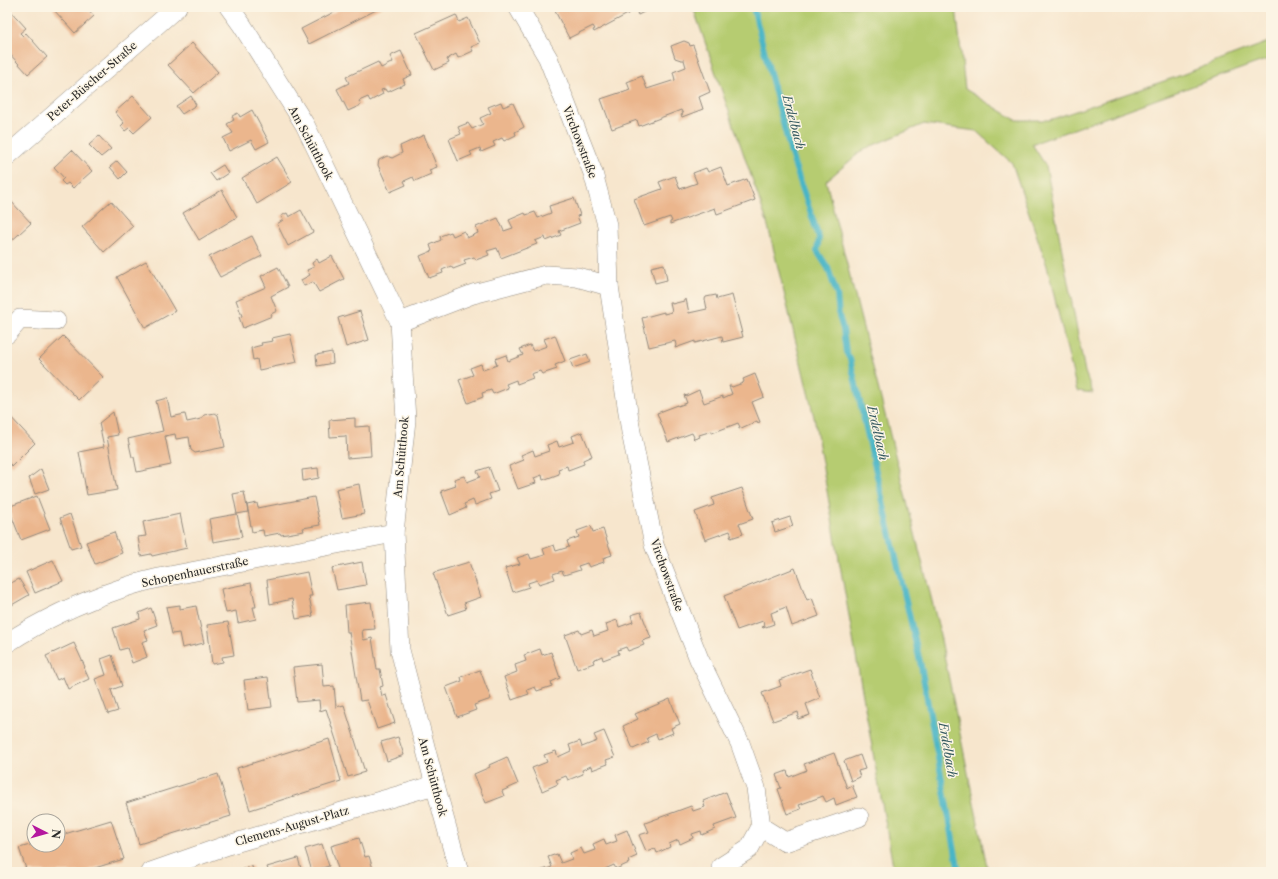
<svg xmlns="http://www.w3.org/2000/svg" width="1278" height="879" viewBox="0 0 1278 879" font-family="'Libre Caslon Text',serif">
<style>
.green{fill:#b6cc71;stroke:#707c4e}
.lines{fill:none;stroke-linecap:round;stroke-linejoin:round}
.stream{stroke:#49b5c6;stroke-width:6}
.building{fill:#ebb68d}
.minor-casing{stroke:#91887c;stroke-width:20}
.minor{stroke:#fff;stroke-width:19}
.labels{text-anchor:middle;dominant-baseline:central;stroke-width:3;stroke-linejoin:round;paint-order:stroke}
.street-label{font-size:11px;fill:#2b2b2b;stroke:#fcf5e5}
.water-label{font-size:12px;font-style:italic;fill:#365b61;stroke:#fcf5e5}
</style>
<rect width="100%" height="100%" fill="#fcf5e5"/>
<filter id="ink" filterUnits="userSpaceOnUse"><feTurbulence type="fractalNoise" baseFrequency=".025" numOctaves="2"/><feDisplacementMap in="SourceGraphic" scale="8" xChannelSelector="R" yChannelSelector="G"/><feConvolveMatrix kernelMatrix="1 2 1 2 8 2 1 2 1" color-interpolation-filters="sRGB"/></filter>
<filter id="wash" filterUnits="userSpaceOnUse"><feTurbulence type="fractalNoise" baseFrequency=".012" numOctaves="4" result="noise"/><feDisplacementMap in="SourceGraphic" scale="16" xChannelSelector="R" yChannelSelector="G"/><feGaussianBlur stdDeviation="0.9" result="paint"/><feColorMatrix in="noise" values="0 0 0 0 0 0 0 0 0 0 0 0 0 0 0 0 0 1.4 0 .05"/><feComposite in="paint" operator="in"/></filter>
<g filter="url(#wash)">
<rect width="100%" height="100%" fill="#f7e6cd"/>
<polygon class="green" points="693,7 956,7 965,89 1016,120 1049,120 1176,77 1271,41 1271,58 1032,144 1046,166 1085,372 1093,393 1077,391 1047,266 1012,163 976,131 924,124 864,149 826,181 938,625 988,872 894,872 814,417 767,222"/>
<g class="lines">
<polyline class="stream" points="753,7 791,154 819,238 817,251 828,268 837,295 839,316 843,329 846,352 850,359 921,666 959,872"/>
</g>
<g id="blocks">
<g class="building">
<polygon points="7,7 26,28 20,33 23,36 26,33 47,57 28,74 7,51"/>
<polygon points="55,7 86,7 94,16 75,33 53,9"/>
<polygon points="344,7 382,7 309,44 301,29"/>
<polygon points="564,7 654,7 638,15 637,13 639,12 637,9 594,32 593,30 595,29 593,26 569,38 555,11"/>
<polygon points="456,15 459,22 468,18 480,43 471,47 473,51 458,58 456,54 447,59 449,63 434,70 416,33"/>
<polygon points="684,41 689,43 690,46 693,45 710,92 699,97 703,109 682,117 681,115 683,114 681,110 639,126 637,120 612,129 601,99 622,92 622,93 630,90 627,82 642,76 647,89 675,80 673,72 686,67 684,60 681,60 675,58 671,46"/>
<polygon points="192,43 218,72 194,93 168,65"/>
<polygon points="401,51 412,75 403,79 405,84 388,92 386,91 385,89 381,90 383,94 370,101 368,97 359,101 361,105 348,111 337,89 349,83 346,77 378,62 381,68 393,62 390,56"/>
<polygon points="133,96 152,117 134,133 129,128 125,131 121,126 124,123 115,112"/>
<polygon points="191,96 196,105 182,114 176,106"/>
<polygon points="501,102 503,107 513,103 524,127 515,132 516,135 504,141 502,138 493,142 495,146 481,152 480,148 470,152 472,155 458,161 449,139 461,134 458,127 468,123 472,129 483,124 480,118 491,113 488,107"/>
<polygon points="252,110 269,142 256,149 251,140 229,151 223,138 233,133 227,124 234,120 232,116 238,113 240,117"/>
<polygon points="424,135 437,167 429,170 431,174 415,181 413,177 404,181 406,185 390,192 378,165 379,160 387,156 392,158 402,153 400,146"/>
<polygon points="99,136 111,149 101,157 89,145"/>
<polygon points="72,150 92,171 73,188 68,183 65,185 61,181 64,178 54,167"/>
<polygon points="277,157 292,182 257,204 242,178"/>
<polygon points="117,161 127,172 120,179 110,167"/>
<polygon points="223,165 228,173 216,181 210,173"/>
<polygon points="721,167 728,186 747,179 755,200 717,214 715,208 670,224 670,222 672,221 670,217 644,226 634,199 662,189 659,182 675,176 680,189 697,183 693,173 706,168 708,172"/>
<polygon points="222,190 237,217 199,240 183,213"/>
<polygon points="574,198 580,215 577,216 580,223 559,231 561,235 546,241 545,237 535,241 537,244 501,258 497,248 487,251 489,255 476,260 474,257 464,260 466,264 453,269 451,266 442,270 443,273 429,278 420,256 432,251 430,245 441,240 440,236 451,232 453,236 464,231 467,238 478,233 476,227 498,218 504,231 513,228 509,220 525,213 526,215 535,212 538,218 551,213 549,206"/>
<polygon points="10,200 31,223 7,245 7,203"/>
<polygon points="111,201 133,226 104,252 82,227"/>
<polygon points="301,210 313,232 288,246 277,224 283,220 281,216 287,213 289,217"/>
<polygon points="252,236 262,256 220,277 209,257"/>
<polygon points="332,256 344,279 319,292 313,282 304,286 301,280 310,275 307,270 314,267 312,263 317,259 319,263"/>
<polygon points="146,261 175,311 145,328 117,277"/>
<polygon points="664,264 667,280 655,283 651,267"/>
<polygon points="278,267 288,287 271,296 277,311 271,314 272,316 243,328 239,317 242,316 236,300 266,287 261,276"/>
<polygon points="716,295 717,299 732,295 743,337 723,342 722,336 695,343 695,341 675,348 676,345 675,341 649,347 642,318 664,312 664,314 672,312 670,303 672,303 672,304 684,301 684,300 686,299 689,313 707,309 705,299 706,297"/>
<polygon points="360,311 369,340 346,347 338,318"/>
<polygon points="290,334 297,362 259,370 257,359 253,360 251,348 262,345 261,343 273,341 272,338"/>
<polygon points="555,335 565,361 555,365 557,369 542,374 540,371 531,374 533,378 517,384 516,380 506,384 508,388 493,394 491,390 482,393 483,397 468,403 459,380 473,375 470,368 481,364 483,370 497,365 495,359 506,355 508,361 523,355 520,349 530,345 533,351 547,346 544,339"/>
<polygon points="63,336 103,377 79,400 39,359"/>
<polygon points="332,352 333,363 317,366 316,355"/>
<polygon points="587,354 590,362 573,368 570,360"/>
<polygon points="755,374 764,397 752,402 760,422 758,423 757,421 739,429 739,427 740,427 738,423 712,433 712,431 699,435 700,437 694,439 693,438 694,437 692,433 668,442 657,413 678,405 678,406 687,403 684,395 685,395 686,396 699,390 704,403 723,396 723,398 732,394 729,386 731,386 732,387 743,383 744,381 743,379"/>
<polygon points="167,398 171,417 185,414 187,422 201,419 204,415 215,413 218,415 225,447 195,453 191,450 189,437 176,439 175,434 165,436 171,465 137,472 134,457 132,457 128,439 163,431 156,401"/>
<polygon points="113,412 118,435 107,437 117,490 87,495 79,452 104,447 99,423"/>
<polygon points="7,413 35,443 12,466 7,461"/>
<polygon points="355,418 355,427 369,426 371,456 347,458 346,436 330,437 329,420"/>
<polygon points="582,432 592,456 583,460 584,464 568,470 567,466 558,469 559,474 543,480 542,475 534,478 536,483 518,489 509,466 524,460 521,455 533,450 535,456 549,451 547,445 557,441 559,447 574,442 572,436"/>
<polygon points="489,467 498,491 489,494 491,499 475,505 473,500 464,504 466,508 450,515 441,491 456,486 454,479 464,476 467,482 480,477 477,471"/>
<polygon points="318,468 319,478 303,481 302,470"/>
<polygon points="41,469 49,489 35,494 29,478"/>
<polygon points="359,484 364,514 342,518 336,489"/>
<polygon points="742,488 753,519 739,524 743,534 731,538 730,536 732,536 730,531 705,540 695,512 714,505 712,498"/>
<polygon points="244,492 248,512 237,514 233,494"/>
<polygon points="37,496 50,529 21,540 8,507"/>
<polygon points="314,497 320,525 303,528 304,531 281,535 280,533 264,536 263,530 252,532 247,505 257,503 258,508"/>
<polygon points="70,514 81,546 71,549 60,518"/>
<polygon points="180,514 187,548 152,556 151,554 141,556 138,537 146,536 143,522"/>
<polygon points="237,514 242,537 213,542 209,519"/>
<polygon points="790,517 793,526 775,532 772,523"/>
<polygon points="591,526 593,532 603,529 612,555 603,558 604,562 589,567 587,563 578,566 580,570 564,575 562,571 553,574 555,579 539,584 537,580 528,583 529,587 513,592 505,568 520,564 517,558 529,554 531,559 545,555 543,549 554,545 556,551 569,547 567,541 579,537 577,531"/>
<polygon points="114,532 122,553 95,564 86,542"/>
<polygon points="53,560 63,581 35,593 26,572"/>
<polygon points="362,562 366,585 337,590 332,568"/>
<polygon points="469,562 481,597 464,603 466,609 448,615 433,573"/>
<polygon points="795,568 807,600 812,598 819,616 792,626 786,607 771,613 774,624 763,628 762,627 765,626 763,621 737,630 724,596"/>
<polygon points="307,572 312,596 309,596 313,616 296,619 292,599 270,604 267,580"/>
<polygon points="19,579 29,595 10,606 7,600 7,585"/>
<polygon points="251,583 256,607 253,607 256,619 238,623 236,611 226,613 221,589"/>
<polygon points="371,602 375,629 362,630 363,638 364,640 372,638 377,669 380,669 383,686 380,687 382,696 386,695 395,723 377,729 367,700 360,701 349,632 347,632 345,605"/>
<polygon points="180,605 180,609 196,606 204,643 182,648 179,633 172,634 166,607"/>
<polygon points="151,608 157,625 144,630 148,640 142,642 147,657 132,663 127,648 120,650 113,628 140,619 139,613"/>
<polygon points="641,612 651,638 642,641 644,645 628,651 626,647 618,650 619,654 603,660 602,656 593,660 594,663 577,669 565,635 579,630 581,634 592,630 594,636 608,631 606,624 617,620 619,627 633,622 631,615"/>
<polygon points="228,622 234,655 222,657 223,662 212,664 207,625"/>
<polygon points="74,643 85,667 84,668 89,679 68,689 63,677 57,680 46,656"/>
<polygon points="540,649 542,655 551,652 560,678 551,682 552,686 537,691 535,687 527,690 529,694 512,700 504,677 517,672 515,665 526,661 524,655"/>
<polygon points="112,655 122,686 111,690 118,711 108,714 95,679 106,675 101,659"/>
<polygon points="322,664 324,687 334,686 336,707 344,705 365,772 348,777 326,709 320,711 319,700 297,702 293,667"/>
<polygon points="810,669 820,698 806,704 810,715 798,719 797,717 799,716 798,712 773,721 762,693 781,686 779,680"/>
<polygon points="480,670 491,699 474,705 476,710 457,717 446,687 462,681 461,677"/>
<polygon points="268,677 272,707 248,710 244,680"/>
<polygon points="670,699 680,724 671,728 673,733 658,739 656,734 647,738 649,742 633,749 623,726 638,719 635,714"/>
<polygon points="604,731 615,757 606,760 608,764 592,770 591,766 582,770 583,774 568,780 566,776 556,780 558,784 542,791 532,768 547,762 544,755 556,751 558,757 571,751 569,745 580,741 582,747 597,741 594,735"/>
<polygon points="398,737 404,755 387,761 381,742"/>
<polygon points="329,739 341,781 250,810 237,768"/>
<polygon points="834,753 847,788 852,785 857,797 836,805 834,798 826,802 823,796 799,805 801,809 787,814 778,789 781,788 776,775 787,771 789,777 807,770 804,764"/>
<polygon points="860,755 865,769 858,771 860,777 851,781 844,761"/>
<polygon points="507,757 518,784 502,791 504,796 486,803 474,774 490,767 489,765"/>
<polygon points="218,774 231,816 139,844 126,803"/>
<polygon points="726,792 736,818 714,826 715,829 702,835 701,831 692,834 693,838 680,844 678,840 669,844 670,847 657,853 655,848 646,851 639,835 649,832 645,823 691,806 693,811 705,807 703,801"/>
<polygon points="111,820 124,859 82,872 27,872 19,848 34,844 34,845 58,845 58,836"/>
<polygon points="627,830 637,856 628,860 629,863 616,869 614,865 605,869 606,872 536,872 552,867 548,857 557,854 561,863 572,859 570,853 581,848 584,854 595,850 593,844 604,839 606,845 617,841 615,835"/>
<polygon points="359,838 365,857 369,856 374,872 339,872 331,846"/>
<polygon points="322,844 329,866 312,871 305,849"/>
<polygon points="298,858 302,872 269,872 267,867"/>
<polygon points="252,866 253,872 244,872 243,868"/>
</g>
</g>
</g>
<g filter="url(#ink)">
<use href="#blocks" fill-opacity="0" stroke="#91887c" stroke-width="1"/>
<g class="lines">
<g class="minor-casing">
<g id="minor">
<polyline points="229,7 242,25 305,125 400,322 406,420 394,533 400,650 435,785 459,872"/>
<polyline points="7,156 177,7"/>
<polyline points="609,286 631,432 654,545 699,659 740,743 756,788 761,827 749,849 721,867"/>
<polyline points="400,322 473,294 546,275 577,277 609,286 607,225 593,173 548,58 518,7"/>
<polyline points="7,334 20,319 56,321"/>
<path d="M7,643C42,620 81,602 120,589C133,584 146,581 159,578L394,533"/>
<polyline points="761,827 785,842 859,817"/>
<polyline points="151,872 228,845 435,785"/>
</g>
</g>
<use href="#minor" class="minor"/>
</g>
</g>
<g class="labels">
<g class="street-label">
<text transform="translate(92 81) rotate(-41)">Peter-Büscher-Straße</text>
<text transform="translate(580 142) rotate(69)">Virchowstraße</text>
<text transform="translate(311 143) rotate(62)">Am Schütthook</text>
<text transform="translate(401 457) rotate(-85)">Am Schütthook</text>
<text transform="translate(195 572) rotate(-12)">Schopenhauerstraße</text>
<text transform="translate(667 575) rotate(70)">Virchowstraße</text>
<text transform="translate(433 777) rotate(75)">Am Schütthook</text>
<text transform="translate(292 826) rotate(-16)">Clemens-August-Platz</text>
</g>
<g class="water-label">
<text transform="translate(794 122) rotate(75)">Erdelbach</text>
<text transform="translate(878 433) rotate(77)">Erdelbach</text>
<text transform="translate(948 750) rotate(80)">Erdelbach</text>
</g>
</g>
<rect width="1278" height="879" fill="none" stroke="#fcf5e5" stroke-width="24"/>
<g transform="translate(46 833) rotate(96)"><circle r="19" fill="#fcf5e5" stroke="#a8a49b"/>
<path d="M0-3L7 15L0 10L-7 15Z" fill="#b5179e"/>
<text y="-6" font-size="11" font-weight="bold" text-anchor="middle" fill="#2b2b2b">N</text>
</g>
</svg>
